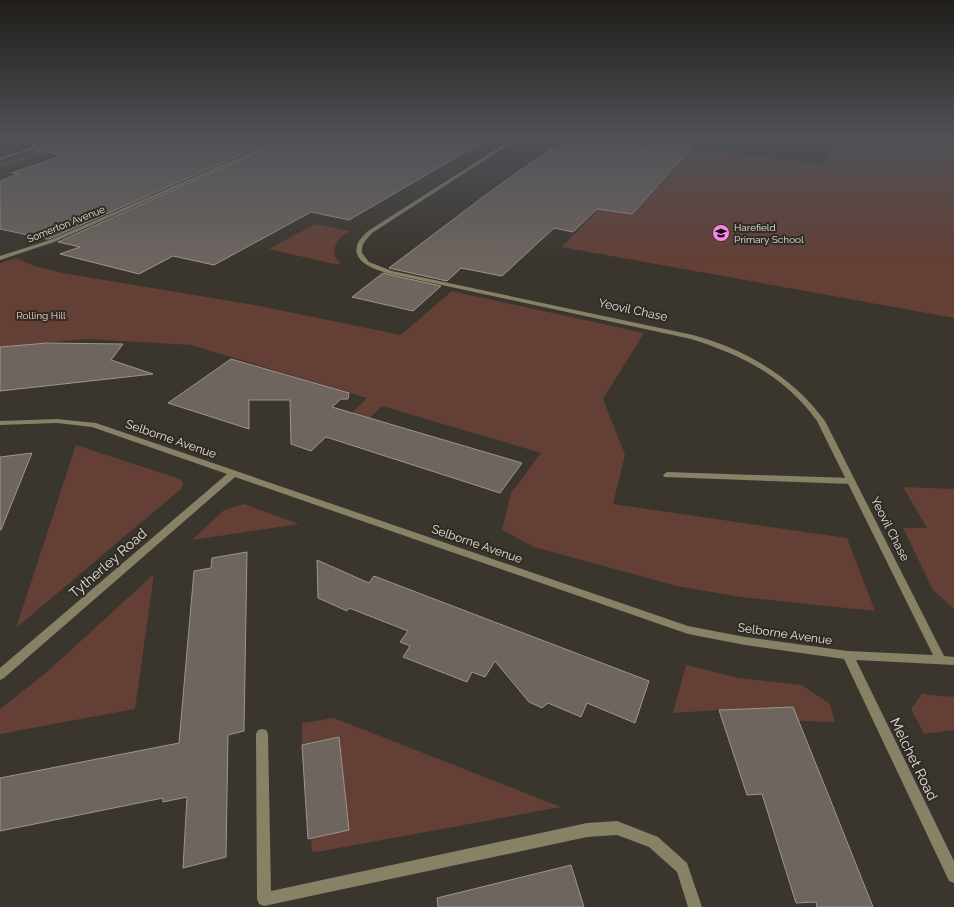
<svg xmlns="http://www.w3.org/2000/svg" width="954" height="907" viewBox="0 0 954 907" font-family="Raleway,sans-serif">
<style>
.green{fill:#633f35}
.building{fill:#6e655f;stroke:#9f958f}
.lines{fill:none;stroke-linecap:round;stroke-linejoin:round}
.service{fill:#878166;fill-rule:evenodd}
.minor{fill:#878166;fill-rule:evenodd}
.labels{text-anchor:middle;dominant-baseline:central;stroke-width:4;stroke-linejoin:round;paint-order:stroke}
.far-street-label{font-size:10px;fill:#e4e1dc;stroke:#302b23}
.far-poi-label{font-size:10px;fill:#e4e1dc;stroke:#302b23;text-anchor:start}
.far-park-label{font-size:10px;fill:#f8d1c6;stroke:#302b23}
.street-label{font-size:12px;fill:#e4e1dc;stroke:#302b23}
.near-street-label{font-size:14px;fill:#e4e1dc;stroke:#302b23}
</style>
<rect width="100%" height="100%" fill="#3a352d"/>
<g class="green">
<polygon points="837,136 954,136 954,318 562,247 599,209 632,214 675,168 668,166 687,147 824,165"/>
<polygon points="53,146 64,148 0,169 0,163"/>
<path d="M315,224L350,231C339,237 333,244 335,257L340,263L338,265L269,249Z"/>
<polygon points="17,258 34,266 62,273 260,306 401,335 452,291 644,333 603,399 625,455 613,504 847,538 875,611 740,597 677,586 534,547 502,530 511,493 541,453 382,406 344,443 328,437 367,398 191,345 86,339 0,347 0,263"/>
<polygon points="76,445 180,479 183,483 182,488 16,628"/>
<polygon points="903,487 954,489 954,609 933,590 903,528 927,528"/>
<polygon points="244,504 299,524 192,540 224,510"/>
<polygon points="154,574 135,709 0,734 0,709 47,672"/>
<polygon points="686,665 738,678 802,685 830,704 835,722 798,721 719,710 673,713"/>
<polygon points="922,694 954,697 954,730 924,734 911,709"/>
<polygon points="334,718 561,807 317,852 312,851 311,839 348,830 339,737 302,745 302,723"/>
</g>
<g class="building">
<polygon points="33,136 61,136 32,146"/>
<polygon points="73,136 284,136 49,239 47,239 0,229 0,181 18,174 12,173 63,155 34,150"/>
<polygon points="294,136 493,136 349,220 311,212 214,265 173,256 139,274 60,254 80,247 58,242"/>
<polygon points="573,136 659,136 648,145 636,149 639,152 652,149 665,138 697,142 632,214 597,209 573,232 554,228 502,276 461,268 447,281 389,268 487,194 552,148 558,149"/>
<polygon points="383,273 391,275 441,286 413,311 352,297"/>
<polygon points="47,343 123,344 111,360 153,374 0,391 0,347"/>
<polygon points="231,359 349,393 348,399 341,399 332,407 522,463 500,493 326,437 311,451 291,444 290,400 249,400 249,429 168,403"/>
<polygon points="32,453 1,530 0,530 0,457"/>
<polygon points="247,552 244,731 228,735 226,857 183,868 187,797 163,802 163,798 0,831 0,778 179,743 194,571 211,568 212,558"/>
<polygon points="317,560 369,583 374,576 649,681 635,723 587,703 581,717 548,703 542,708 529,702 495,661 485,677 472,672 467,682 403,657 410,646 400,642 408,631 349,608 347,611 318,598"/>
<polygon points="793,707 830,799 873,907 817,907 816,902 796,903 762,794 747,795 719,710"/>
<polygon points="339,737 349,830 308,839 302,745"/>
<polygon points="571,865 584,907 438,907 437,898"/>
</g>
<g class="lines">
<g class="service">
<polygon points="661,136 665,136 651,148 639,151 637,150 649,146"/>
<polygon points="667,472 851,478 855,481 851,484 664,477 663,475"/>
<polygon points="262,729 266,730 268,734 271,891 587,823 617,821 658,837 687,863 702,907 688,907 677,872 649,847 617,835 587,837 264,906 259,904 257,899 256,734 258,730"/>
</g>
<g class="minor">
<polygon points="66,136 72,136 0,160 0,158"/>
<polygon points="288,136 293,136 54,242 0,260 0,256 50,240"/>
<path d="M517,136H522L372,233C366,240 361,244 362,253L369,262L392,271L693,335C745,349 793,377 825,421L944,656L954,657V665L856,660L954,861V883L949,881L844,659L745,645L688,634L235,477L4,678L0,680V668L227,474L92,427L57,423L0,425V421L57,419L96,423L688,626L745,637L848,651L933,655L817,421C784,376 744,356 691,339L391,274C379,271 352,263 357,246C358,240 364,235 368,231Z"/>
<polygon points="661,136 696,139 720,136 754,140 759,140 761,136 765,136 760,142 718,138 696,141"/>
</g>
</g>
<linearGradient id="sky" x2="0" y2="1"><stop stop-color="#201d19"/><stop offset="0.52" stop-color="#4f5157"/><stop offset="1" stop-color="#4f5157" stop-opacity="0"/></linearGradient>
<rect width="954" height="263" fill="url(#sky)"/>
<defs>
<g id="school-disc" transform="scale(0.9)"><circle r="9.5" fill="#fa87e6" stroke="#302b23"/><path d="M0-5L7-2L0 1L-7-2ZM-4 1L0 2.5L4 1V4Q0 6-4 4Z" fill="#111"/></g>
</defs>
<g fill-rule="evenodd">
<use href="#school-disc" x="721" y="233"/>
</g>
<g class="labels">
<g class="far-street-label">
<text transform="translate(66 224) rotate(-22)">Somerton Avenue</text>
</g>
<g class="far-poi-label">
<text x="734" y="227">Harefield<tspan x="734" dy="12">Primary School</tspan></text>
</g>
<g class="far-park-label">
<text x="41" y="315">Rolling Hill</text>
</g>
<g class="street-label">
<text transform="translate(633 310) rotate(12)">Yeovil Chase</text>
<text transform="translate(171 439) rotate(19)">Selborne Avenue</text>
<text transform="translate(890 529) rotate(63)">Yeovil Chase</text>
<text transform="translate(477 544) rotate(19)">Selborne Avenue</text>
<text transform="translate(785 634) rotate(8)">Selborne Avenue</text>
</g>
<g class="near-street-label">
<text transform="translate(108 563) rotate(-41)">Tytherley Road</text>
<text transform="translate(914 759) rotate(64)">Melchet Road</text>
</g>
</g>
</svg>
